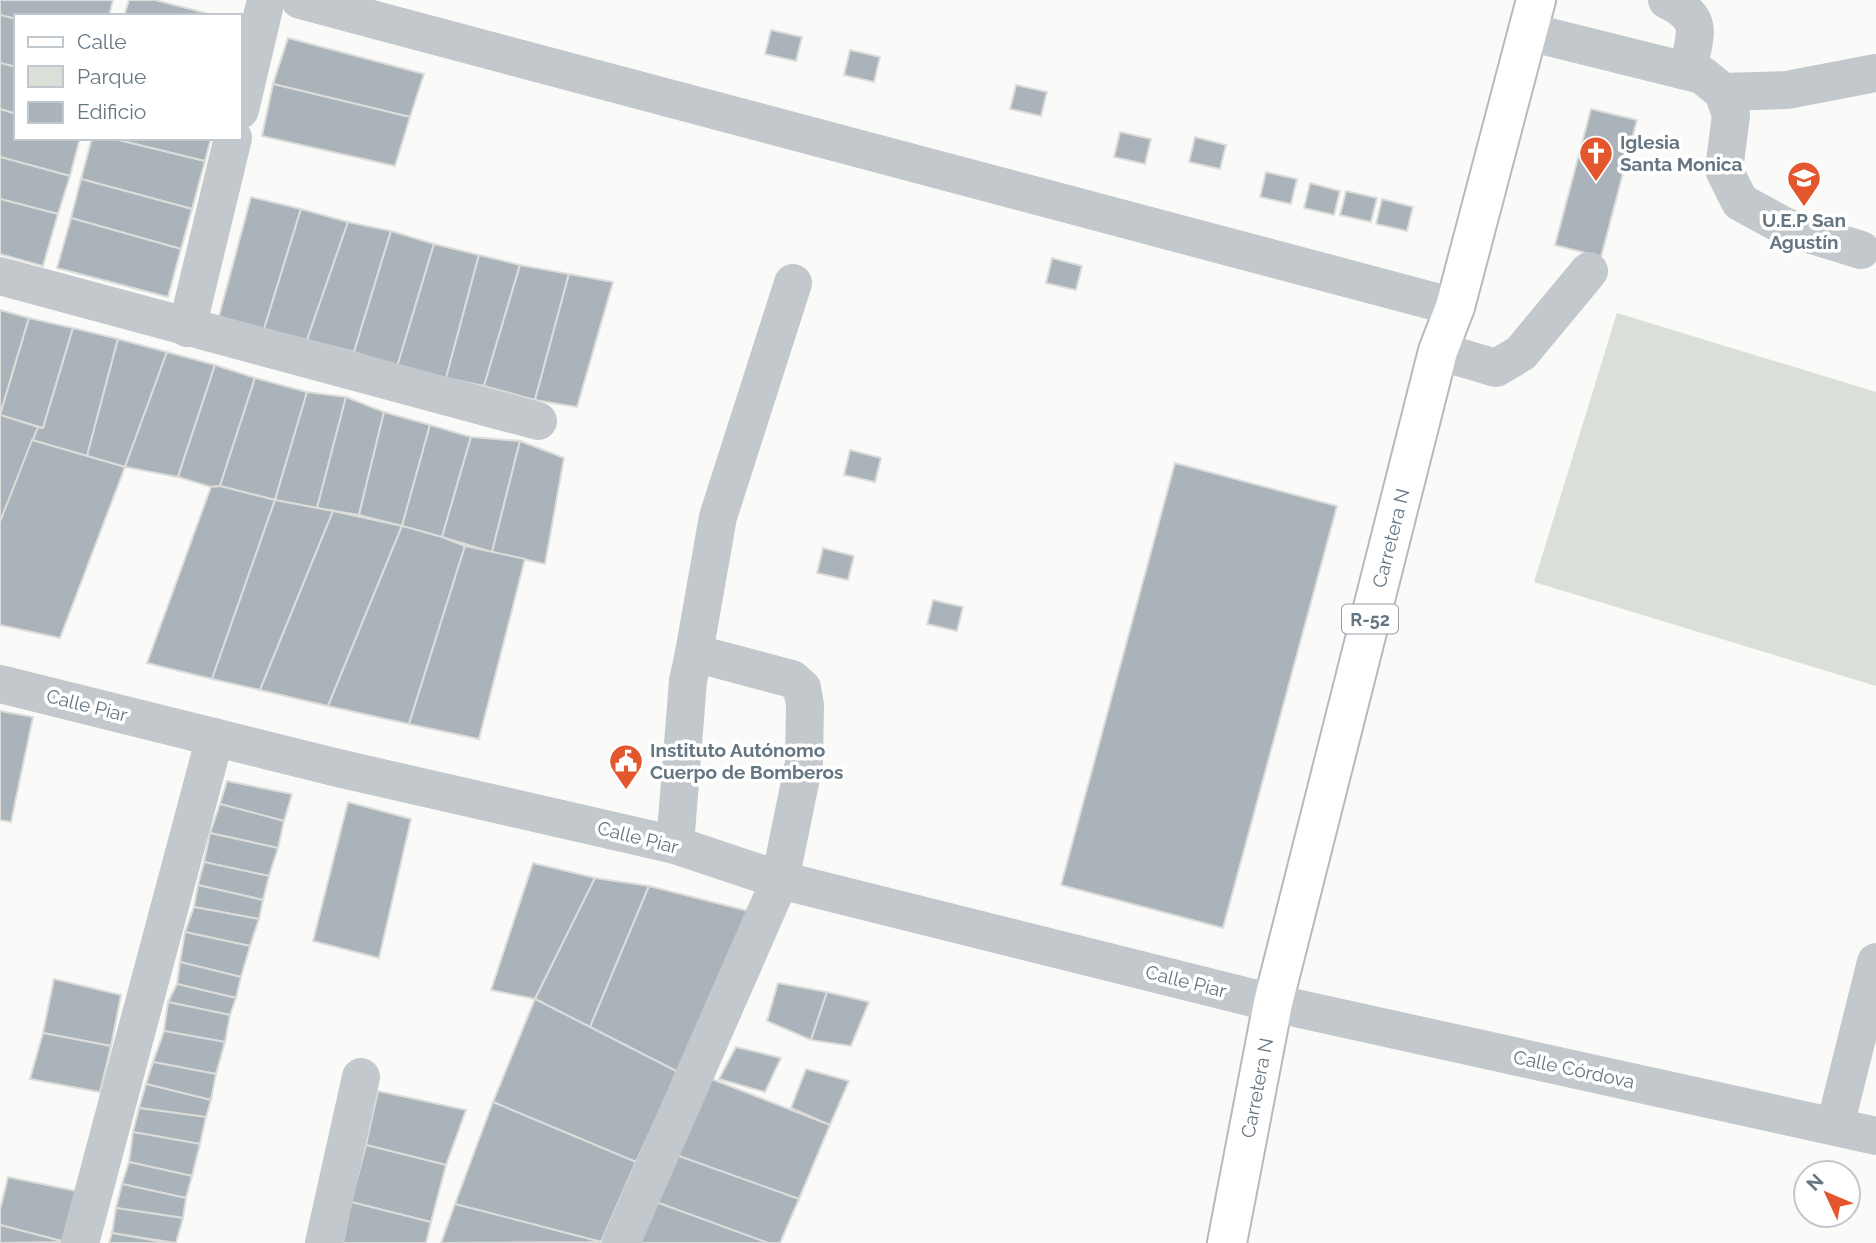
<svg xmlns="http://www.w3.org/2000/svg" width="1876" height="1243" viewBox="0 0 1876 1243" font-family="Raleway,sans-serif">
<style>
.green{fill:#dadfd7}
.building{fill:#aab3b9;stroke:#dcdcda;stroke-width:2}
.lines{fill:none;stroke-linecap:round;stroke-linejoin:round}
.major-casing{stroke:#b5babe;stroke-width:42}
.minor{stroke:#c3c8cc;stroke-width:38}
.major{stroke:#fff;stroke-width:38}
.labels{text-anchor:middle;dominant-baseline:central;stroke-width:7;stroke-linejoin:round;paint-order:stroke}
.shield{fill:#fff;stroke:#939fa8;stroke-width:2}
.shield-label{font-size:18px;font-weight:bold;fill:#657683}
.poi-label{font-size:19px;font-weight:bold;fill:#657683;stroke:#fff;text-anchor:start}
.street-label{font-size:19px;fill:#657683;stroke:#fff}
</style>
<rect width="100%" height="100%" fill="#fafaf8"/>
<polygon class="green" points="1617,313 1876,392 1876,686 1534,582"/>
<g class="building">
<polygon points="0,0 113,0 109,16 16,16 16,19 0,15"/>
<polygon points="129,0 155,0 217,16 124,16"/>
<polygon points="0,15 16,19 16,67 0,63"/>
<polygon points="771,30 802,37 796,61 765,54"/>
<polygon points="288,38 424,74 410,117 273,84"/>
<polygon points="850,50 880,57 874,82 844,75"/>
<polygon points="0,63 16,67 16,114 0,109"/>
<polygon points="273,84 410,117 395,166 262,136"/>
<polygon points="1016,85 1047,92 1041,116 1010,109"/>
<polygon points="0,109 16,114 16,138 80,138 70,176 0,157"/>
<polygon points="1591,109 1637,120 1601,257 1555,245"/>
<polygon points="1120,132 1151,139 1145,164 1114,157"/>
<polygon points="1195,137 1226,145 1220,169 1189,162"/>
<polygon points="92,138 111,138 205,161 192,209 81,179"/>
<polygon points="111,138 211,138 205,161"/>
<polygon points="0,157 70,176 58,214 0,199"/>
<polygon points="1266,172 1297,179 1291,204 1260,197"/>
<polygon points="81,179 192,209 181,249 71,218"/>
<polygon points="1310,183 1340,191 1334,215 1304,208"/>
<polygon points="1346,191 1377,198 1371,222 1340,215"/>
<polygon points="251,197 301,209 264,329 218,320"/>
<polygon points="0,199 58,214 43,266 0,254"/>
<polygon points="1382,199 1413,207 1407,231 1376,224"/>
<polygon points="301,209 348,222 307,340 264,329"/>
<polygon points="71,218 181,249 168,297 57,268"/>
<polygon points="348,222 391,231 354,352 307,340"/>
<polygon points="391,231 434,244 397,367 354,352"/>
<polygon points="434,244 479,255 446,378 397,367"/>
<polygon points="479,255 520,265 484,386 446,378"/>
<polygon points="1052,258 1082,266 1076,290 1046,283"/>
<polygon points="520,265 569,274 535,400 484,386"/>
<polygon points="569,274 613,282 577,407 535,400"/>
<polygon points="0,310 29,318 0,415"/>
<polygon points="29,318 73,328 43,428 0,415"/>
<polygon points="73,328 118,339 87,456 32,440 38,427 43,428"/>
<polygon points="118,339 167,352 125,467 87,456"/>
<polygon points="167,352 215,365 178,477 125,467"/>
<polygon points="215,365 255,378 220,486 211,487 178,477"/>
<polygon points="255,378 307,392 275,500 220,486"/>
<polygon points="307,392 346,397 317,508 275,500"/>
<polygon points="346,397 384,412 359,515 317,508"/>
<polygon points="384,412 430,425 402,526 359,515"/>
<polygon points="0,415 38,427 0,522"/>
<polygon points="430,425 471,437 442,537 402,526"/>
<polygon points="471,437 520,441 492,552 442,537"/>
<polygon points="32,440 125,467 60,638 0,625 0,522"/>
<polygon points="520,441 564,458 545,564 492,552"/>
<polygon points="850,450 881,458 875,482 844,475"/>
<polygon points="1175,463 1337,506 1223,928 1061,885"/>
<polygon points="220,486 275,500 212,679 147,663 211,487"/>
<polygon points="275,500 333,511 260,690 212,679"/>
<polygon points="333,511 402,526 328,706 260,690"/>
<polygon points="402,526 442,537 465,546 409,724 328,706"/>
<polygon points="465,546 525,559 479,739 409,724"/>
<polygon points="823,548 854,556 848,580 817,573"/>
<polygon points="933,600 963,607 957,631 927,624"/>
<polygon points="0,711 33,717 11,822 0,820"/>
<polygon points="227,781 292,794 284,821 220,804"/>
<polygon points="348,802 411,819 379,958 313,941"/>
<polygon points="220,804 284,821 278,848 210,833"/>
<polygon points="210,833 278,848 269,876 204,862"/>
<polygon points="204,862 269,876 263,900 198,885"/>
<polygon points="533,863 595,878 535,999 491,990"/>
<polygon points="595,878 649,886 590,1027 535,999"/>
<polygon points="198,885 263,900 259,919 194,907"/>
<polygon points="649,886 748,911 678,1072 590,1027"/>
<polygon points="194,907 259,919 250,946 185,932"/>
<polygon points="185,932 250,946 241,977 180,962"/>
<polygon points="180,962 241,977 236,998 177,984"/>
<polygon points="54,979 121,995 111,1046 43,1033"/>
<polygon points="778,983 827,992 811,1040 767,1021"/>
<polygon points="177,984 236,998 230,1015 168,1002"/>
<polygon points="827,992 869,1002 851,1046 811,1040"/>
<polygon points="535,999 678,1072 636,1162 493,1102"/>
<polygon points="168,1002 230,1015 225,1042 164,1031"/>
<polygon points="164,1031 225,1042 216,1074 153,1062"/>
<polygon points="43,1033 111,1046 100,1092 30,1079"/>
<polygon points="736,1047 781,1058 765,1092 719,1079"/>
<polygon points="153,1062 216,1074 211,1100 146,1084"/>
<polygon points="806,1069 849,1081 830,1125 791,1108"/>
<polygon points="709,1078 830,1125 799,1199 676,1155"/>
<polygon points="146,1084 211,1100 206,1117 139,1108"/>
<polygon points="378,1091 466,1110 446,1165 366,1145"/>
<polygon points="493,1102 636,1162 601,1242 455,1204"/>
<polygon points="139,1108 206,1117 200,1144 133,1132"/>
<polygon points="133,1132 200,1144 192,1176 129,1162"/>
<polygon points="366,1145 446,1165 431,1222 351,1202"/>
<polygon points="676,1155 799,1199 780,1243 768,1243 656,1202"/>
<polygon points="129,1162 192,1176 186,1198 122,1184"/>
<polygon points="8,1177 76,1191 65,1242 0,1225 0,1210"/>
<polygon points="122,1184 186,1198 183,1218 116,1208"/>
<polygon points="351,1202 431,1222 426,1243 343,1243"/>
<polygon points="656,1202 768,1243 639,1243"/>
<polygon points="455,1204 601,1242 441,1243"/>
<polygon points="116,1208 183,1218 176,1243 112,1233"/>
<polygon points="0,1225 65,1242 0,1243"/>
<polygon points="112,1233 168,1243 109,1243"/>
</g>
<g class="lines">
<g class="major-casing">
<g id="major">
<path id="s1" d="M1227,1243L1273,1003L1438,351L1455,307L1536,0"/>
</g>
</g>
<g class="minor">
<polyline points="300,0 1455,307"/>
<path d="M1667,0C1707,20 1694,34 1688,71"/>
<polyline points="1529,32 1702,75 1723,92 1731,115 1724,170 1740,202 1786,227 1861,250"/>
<polyline points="1723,92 1787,90 1876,73"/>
<polyline points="240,110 266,0"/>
<polyline points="0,276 538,421"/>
<polyline points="187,328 233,138"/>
<polyline points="1438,351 1496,368 1521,353 1589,271"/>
<polyline points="694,653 718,517 793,283"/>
<polyline points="0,684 338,768 675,845 780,880 1273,1003 1876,1136"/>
<polyline points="1835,1126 1876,962"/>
<polyline points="80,1243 215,737"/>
<polyline points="324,1243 361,1077"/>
<polyline points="621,1243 780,880 804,763 805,705 802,688 792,679 694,653 688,681 675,845"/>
</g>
<use href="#major" class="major"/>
</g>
<defs>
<g id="church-pin" transform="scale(1.75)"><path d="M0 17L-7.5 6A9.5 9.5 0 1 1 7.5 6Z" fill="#e4572e" stroke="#fff"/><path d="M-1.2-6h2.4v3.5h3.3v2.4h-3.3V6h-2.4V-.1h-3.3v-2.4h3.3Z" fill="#fff"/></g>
<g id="school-pin" transform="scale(1.75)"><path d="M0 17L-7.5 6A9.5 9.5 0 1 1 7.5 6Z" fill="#e4572e" stroke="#fff"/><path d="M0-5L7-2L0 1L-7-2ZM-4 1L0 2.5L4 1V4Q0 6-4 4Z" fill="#fff"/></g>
<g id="civic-pin" transform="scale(1.75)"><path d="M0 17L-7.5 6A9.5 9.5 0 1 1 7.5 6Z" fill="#e4572e" stroke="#fff"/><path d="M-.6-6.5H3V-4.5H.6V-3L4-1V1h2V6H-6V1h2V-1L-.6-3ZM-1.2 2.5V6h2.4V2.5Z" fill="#fff"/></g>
</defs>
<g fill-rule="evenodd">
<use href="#church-pin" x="1596" y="153"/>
<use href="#school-pin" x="1804" y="178"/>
<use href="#civic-pin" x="626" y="761"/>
</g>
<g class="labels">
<rect class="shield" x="1342" y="604.5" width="56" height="29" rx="5"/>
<g class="shield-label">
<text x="1370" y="619">R-52</text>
</g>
<g class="poi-label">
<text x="1620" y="142">Iglesia<tspan x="1620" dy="22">Santa Monica</tspan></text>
<text x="1804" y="220" text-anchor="middle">U.E.P San<tspan x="1804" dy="22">Agustín</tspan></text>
<text x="650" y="750">Instituto Autónomo<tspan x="650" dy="22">Cuerpo de Bomberos</tspan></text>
</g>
<g class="street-label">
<text stroke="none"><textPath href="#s1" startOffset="724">Carretera N</textPath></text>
<text transform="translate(87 705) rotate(14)">Calle Piar</text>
<text transform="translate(638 837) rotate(14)">Calle Piar</text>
<text transform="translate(1186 981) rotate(14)">Calle Piar</text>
<text transform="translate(1574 1069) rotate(12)">Calle Córdova</text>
<text stroke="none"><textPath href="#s1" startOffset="158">Carretera N</textPath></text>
</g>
</g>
<rect x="14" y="14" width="228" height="126" fill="#ffffff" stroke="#c1c8cd" stroke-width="2"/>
<rect x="28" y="37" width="35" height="10" fill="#ffffff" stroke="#c1c8cd" stroke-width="2"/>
<text x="77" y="49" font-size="21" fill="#657683">Calle</text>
<rect x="28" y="66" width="35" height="21" fill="#dadfd7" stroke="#c1c8cd" stroke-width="2"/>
<text x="77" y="84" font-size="21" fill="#657683">Parque</text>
<rect x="28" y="102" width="35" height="21" fill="#aab3b9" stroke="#c1c8cd" stroke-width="2"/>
<text x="77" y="119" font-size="21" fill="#657683">Edificio</text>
<g transform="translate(1827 1194) rotate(314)"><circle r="33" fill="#ffffff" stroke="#c1c8cd" stroke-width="2"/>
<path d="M0-5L12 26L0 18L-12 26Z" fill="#e4572e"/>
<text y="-10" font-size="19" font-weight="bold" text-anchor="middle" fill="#657683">N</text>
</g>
</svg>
